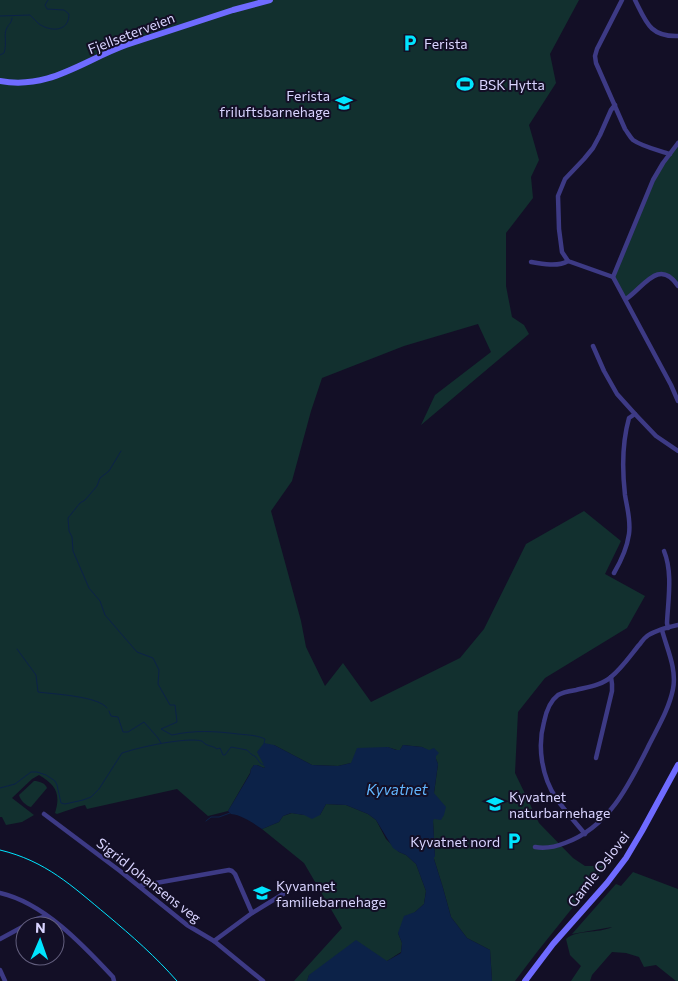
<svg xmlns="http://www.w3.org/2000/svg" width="678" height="981" viewBox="0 0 678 981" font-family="Commissioner,sans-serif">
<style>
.green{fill:#12302f}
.water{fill:#0c2248}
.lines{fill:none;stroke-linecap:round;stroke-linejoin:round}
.stream{stroke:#0c2248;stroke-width:1}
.street{stroke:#3d3a85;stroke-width:4.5}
.secondary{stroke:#6f6bff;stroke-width:6}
.tram{stroke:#00e5ff;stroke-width:1}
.labels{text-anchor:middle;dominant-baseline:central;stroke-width:4;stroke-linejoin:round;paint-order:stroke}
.street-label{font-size:14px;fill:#d9d4ff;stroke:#130f26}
.poi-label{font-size:14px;fill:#d9d4ff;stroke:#130f26;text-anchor:start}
.water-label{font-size:15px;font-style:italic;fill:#62b6ff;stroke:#130f26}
</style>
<rect width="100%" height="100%" fill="#130f26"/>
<g class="green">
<path d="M0,0H579L550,54L556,83L529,125L539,160L531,177L533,198L506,233V286L512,317L524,325L529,334L421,425L435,395L491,352L478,324L404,346L322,378L311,411L292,481L271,511L301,621L306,647L325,686L343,663L371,702L460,658L484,629L526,544L584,511L621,541L605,574L645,596L627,628L545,678L518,712L515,773L539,823L573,858L585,866H606L537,952L515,981H492L490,950L467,938L451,917L443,888L434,859V857H435L433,821L434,793L438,764L436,759V756L422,747L403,745L400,750H397L387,747L351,763L338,766L312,765L274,745L265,767L264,768L257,765H254L251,769L250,773L228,811L208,816L177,789L87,809L85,805C75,807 67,811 57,814L55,813C61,794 56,785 39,775L32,779L12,798L34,815L22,822L6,825L2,817H0Z"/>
<polygon points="678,143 678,285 673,279 657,274 626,299 613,277 653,180"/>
<path d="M34,781C39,781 45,783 47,788L31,807C26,806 20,800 19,795Z"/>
<polygon points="326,804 346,805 368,814 376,820 386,839 399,852 406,855 416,864 426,891 424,904 415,912 398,933 402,943 401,952 387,961 309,975 307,981 294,981 342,928 304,863 262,829 279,822 283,816 292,813 304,815 320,815"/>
<path d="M633,872L678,889V981H676L656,965L644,967L639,957L626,953L612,952L592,975L590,981H571L581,966L570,955L566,939C577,929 598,934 612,927L572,934L616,884L621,886Z"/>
</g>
<path class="water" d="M264,743L274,745L312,765L338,766L351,763L357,748L388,747L396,750H400L403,745L422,747L429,750L434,748L439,753L436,756V759L438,764L434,793L446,807L444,815L441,820L434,819L433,821L435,857H434V859L443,888L451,917L467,938L490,950L492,981H307L309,975L356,940L387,961L401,953L402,943L398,933L404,916L415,912L424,904L426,891L416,864L406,855L399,852L393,848L376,820L368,814L346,805L326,804L320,815L312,819L304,815L291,813L283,816L279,822L262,829C253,823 242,815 231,814L228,811L250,774L251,769L254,765H257L264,768L265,767L257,752Z"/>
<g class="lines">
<g class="stream">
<path d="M0,16L30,15C33,18 36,21 39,24C51,32 69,32 69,14L64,10L47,9L45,5L48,0"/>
<path d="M0,55L4,53C7,44 4,35 6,30C8,24 11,25 12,18"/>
<path d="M121,451L109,471L100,478L97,486L85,500L80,503L68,518L69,531L72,537L73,551L89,588L100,601L105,615L137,652L153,658L159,670L158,684L170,705H175L177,722L161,729L172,735C195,730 214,731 238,734C247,735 257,735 265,739L264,743"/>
<path d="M17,649L36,675L38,692C52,694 99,696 107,708"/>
<polyline points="109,711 111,716 118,717 123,732 128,732 144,722 158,738 161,743"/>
<path d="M0,788L15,784L31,772H37L46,775L55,781L57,785L61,803L65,804L83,800L91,797L99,789L122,753C140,747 185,737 202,741C207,747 212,745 217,749L220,748L223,755H225L231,747L247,750L251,754L256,757L260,763L265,766"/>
<polyline points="206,821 211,817 219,817 230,813"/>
</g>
<g class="street">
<path d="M622,0L597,49L595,56L596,63L625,129C628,133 630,137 633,140C643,147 658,150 670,154"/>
<path d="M635,0C646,22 650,37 678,36"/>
<polyline points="678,143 663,163 653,180 613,277 671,385 678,401"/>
<path d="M531,262C542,264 558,267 568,261"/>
<polyline points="613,277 568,261 562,252 559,229 558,196 565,179 584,159 593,148 600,135 611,110 615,105"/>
<path d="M626,299C643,288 659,257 678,286"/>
<polyline points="593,346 604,371 617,394 635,414 656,436 678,451"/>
<path d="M664,551C673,573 668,600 667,623L668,628"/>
<path d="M614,573C621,561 627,548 629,534C631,520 627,508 625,495C622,469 622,443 629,418L635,414"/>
<polyline points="596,758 612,691 612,684 611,677"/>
<polyline points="44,814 120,871 187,925 214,941 263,981"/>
<path d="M585,834C575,822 565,811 556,798C542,777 537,747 544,722C546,712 550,701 558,695C563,692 570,691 576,690C588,687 602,685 611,677C622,668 630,656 639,645C641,643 643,639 646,637C653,631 669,627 678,625"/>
<path d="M535,847C546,849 555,847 565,843C609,827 629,785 649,745C658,727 669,709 673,689C677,669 667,649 662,630"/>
<polyline points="139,886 229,870 232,871 235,874 252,913"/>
<path d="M0,893C44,903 83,945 113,977L114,981"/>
<polyline points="0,939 37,919 47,916"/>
<polyline points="214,941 252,913 288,891"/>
<polyline points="0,970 5,981"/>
</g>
<g class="secondary">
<path d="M0,81C49,90 82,61 126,45L233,10L270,0"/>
<polyline points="525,981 553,944 607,883 626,858 642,831 678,765"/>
</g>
<path class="tram" d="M0,850C46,861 72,886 107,915C132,936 156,957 177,981"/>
</g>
<defs>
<g id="parking-bare" transform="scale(1.35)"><path d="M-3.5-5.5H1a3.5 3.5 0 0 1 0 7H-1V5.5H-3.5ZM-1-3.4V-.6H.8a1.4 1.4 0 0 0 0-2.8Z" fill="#00e5ff" stroke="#130f26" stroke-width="2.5" paint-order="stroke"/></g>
<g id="stadium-bare" transform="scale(1.35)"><path d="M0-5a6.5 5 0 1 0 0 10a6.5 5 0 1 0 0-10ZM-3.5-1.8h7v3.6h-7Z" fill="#00e5ff" stroke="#130f26" stroke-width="2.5" paint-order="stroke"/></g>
<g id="school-bare" transform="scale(1.35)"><path d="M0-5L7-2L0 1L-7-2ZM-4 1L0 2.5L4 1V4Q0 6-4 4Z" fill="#00e5ff" stroke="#130f26" stroke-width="2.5" paint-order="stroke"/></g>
</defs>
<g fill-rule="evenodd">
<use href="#parking-bare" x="410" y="43"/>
<use href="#stadium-bare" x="465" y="84"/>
<use href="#school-bare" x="344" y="103"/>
<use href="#school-bare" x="495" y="804"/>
<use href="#parking-bare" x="514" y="841"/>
<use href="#school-bare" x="262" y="893"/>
</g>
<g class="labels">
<g class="street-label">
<text transform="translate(131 33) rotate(-21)">Fjellseterveien</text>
<text transform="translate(598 869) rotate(-52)">Gamle Oslovei</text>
<text transform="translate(149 880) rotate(38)">Sigrid Johansens veg</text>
</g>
<g class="poi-label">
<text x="424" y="43">Ferista</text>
<text x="479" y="84">BSK Hytta</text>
<text x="330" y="95" text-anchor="end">Ferista<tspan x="330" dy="16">friluftsbarnehage</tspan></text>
<text x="509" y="796">Kyvatnet<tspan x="509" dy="16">naturbarnehage</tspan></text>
<text x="500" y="841" text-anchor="end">Kyvatnet nord</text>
<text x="276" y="885">Kyvannet<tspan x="276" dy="16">familiebarnehage</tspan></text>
</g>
<g class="water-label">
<text x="397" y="789">Kyvatnet</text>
</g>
</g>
<g transform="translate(40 941) rotate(2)"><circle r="24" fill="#130f26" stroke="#625e7d"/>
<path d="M0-4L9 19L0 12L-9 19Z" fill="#00e5ff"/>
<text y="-8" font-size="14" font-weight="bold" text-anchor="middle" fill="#d9d4ff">N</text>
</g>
</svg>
